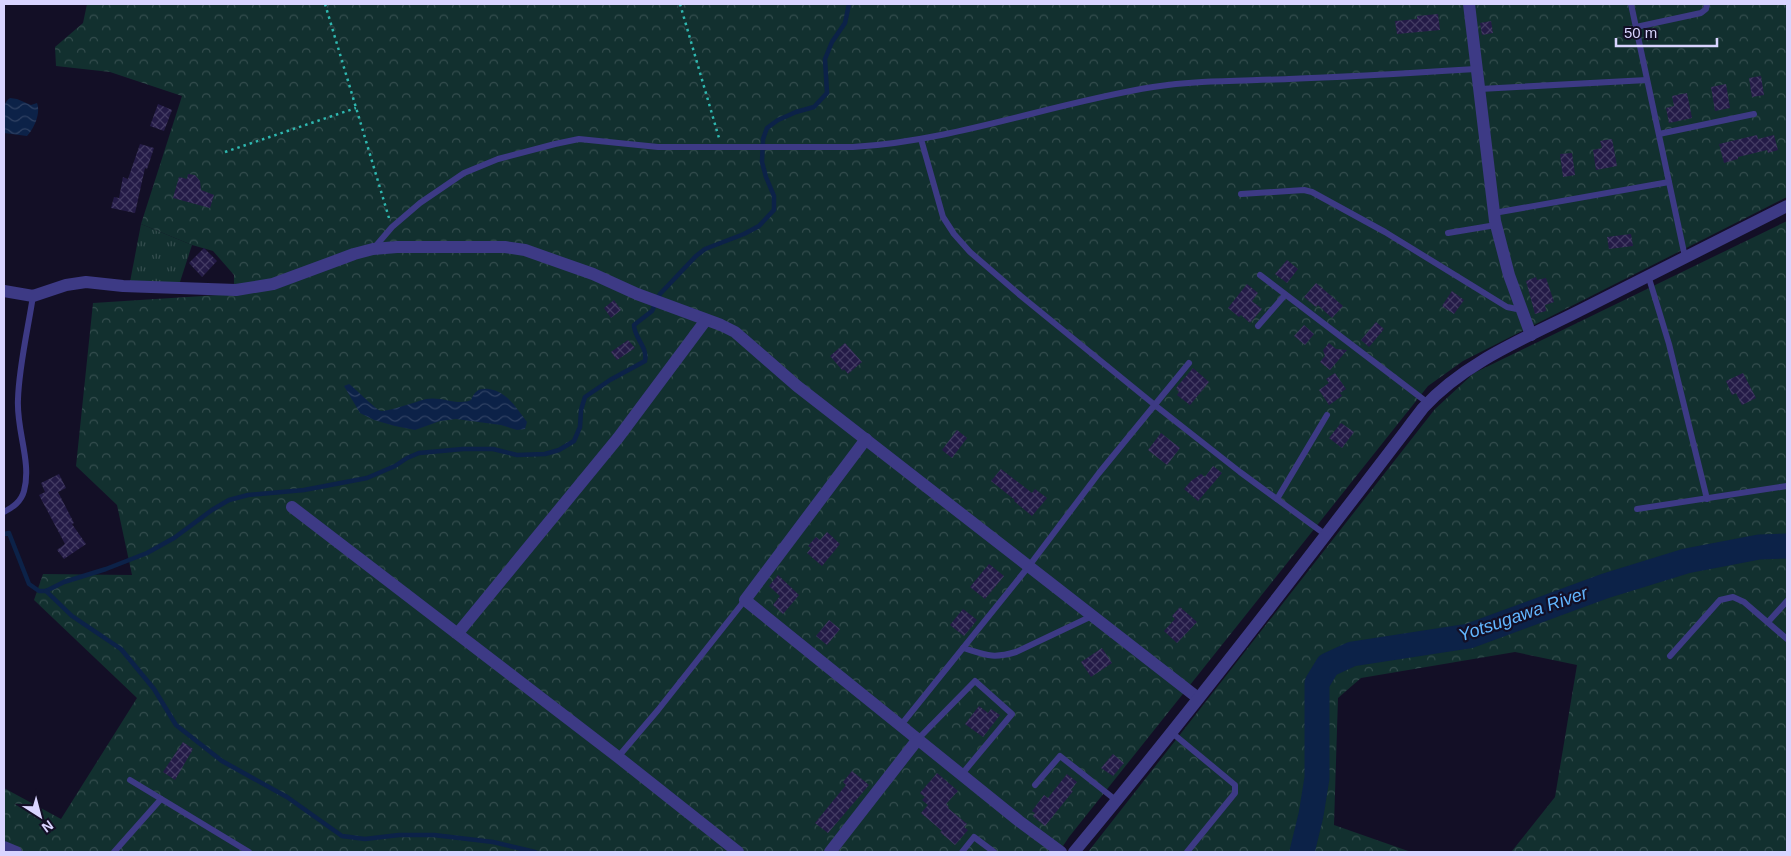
<svg xmlns="http://www.w3.org/2000/svg" width="1791" height="856" viewBox="0 0 1791 856" font-family="Arial,sans-serif">
<style>
.grass{fill:url(#grass-tufts)}
.forest{fill:url(#forest-crowns)}
.water{fill:url(#water-waves)}
.lines{fill:none;stroke-linecap:round;stroke-linejoin:round}
.stream{stroke:#0c2248;stroke-width:4.5}
.river{stroke:#0c2248;stroke-width:25}
.building{fill:url(#building-cross-hatch)}
.path{stroke:#2fb8b0;stroke-width:2.5;stroke-dasharray:2.5 4;stroke-linecap:butt}
.lane{stroke:#3d3a85;stroke-width:6}
.street{stroke:#3d3a85;stroke-width:12}
.labels{text-anchor:middle;dominant-baseline:central;stroke-width:4.5;stroke-linejoin:round;paint-order:stroke}
.water-label{font-size:18px;font-style:italic;fill:#62b6ff;stroke:#130f26}
</style>
<defs>
<pattern id="grass-tufts" width="24" height="20" patternUnits="userSpaceOnUse" patternTransform="scale(1.25)"><rect width="24" height="20" fill="#12302f"/><path d="M3 7l-1-3M5 7V3M7 7l1-3M15 17l-1-3M17 17v-4M19 17l1-3" fill="none" stroke="#344d4e"/></pattern>
<pattern id="forest-crowns" width="20" height="18" patternUnits="userSpaceOnUse" patternTransform="scale(1.25)"><rect width="20" height="18" fill="#12302f"/><path d="M2 6a3 3 0 1 1 6 0M12 15a3 3 0 1 1 6 0" fill="none" stroke="#344d4e"/></pattern>
<pattern id="water-waves" width="16" height="10" patternUnits="userSpaceOnUse" patternTransform="scale(1.25)"><rect width="16" height="10" fill="#0c2248"/><path d="M0 5q4-4 8 0t8 0" fill="none" stroke="#2f4163"/></pattern>
<pattern id="building-cross-hatch" width="8" height="8" patternUnits="userSpaceOnUse" patternTransform="scale(1.25)"><rect width="8" height="8" fill="#241b47"/><path d="M0 0l8 8M0 8l8-8" fill="none" stroke="#433b63"/></pattern>
</defs>
<rect width="100%" height="100%" fill="#130f26"/>
<polygon class="grass" points="141,224 192,245 179,285 130,282"/>
<g class="forest">
<polygon points="87,4 1787,4 1787,197 1463,361 1428,386 1069,837 1059,852 4,852 4,788 61,819 137,698 34,600 43,574 132,575 117,505 76,466 93,303 234,294 234,275 213,251 192,245 141,224 182,96 110,72 56,66 55,47 83,23"/>
<polygon points="1787,221 1787,852 1493,852 1512,851 1555,797 1577,665 1515,652 1361,678 1338,698 1334,825 1411,852 1088,852 1435,409 1474,373"/>
</g>
<g class="water">
<path d="M10,98L17,99L31,105L37,103C41,113 34,129 27,136L4,133C4,122 0,104 10,98Z"/>
<path d="M349,384C356,389 376,410 381,411C387,412 418,401 426,399C442,396 457,406 471,400C475,390 480,388 489,389C508,392 517,409 527,422L525,429L517,430L501,425L456,419L440,421L415,430L395,426L374,420L360,413L344,386Z"/>
</g>
<g class="lines">
<g class="stream">
<path d="M4,534L9,533L29,584L39,591H46L64,582L106,569L147,553L174,538L212,510L229,500L248,495L304,490L367,478L395,466L407,458L419,453L463,449H493L517,455L545,454L559,450L574,441L580,427L581,410L585,397L610,380L645,361C648,347 634,338 634,325L652,311L660,294L696,256L705,249L744,234L759,226L774,210V196L766,177L762,162L763,139L767,128L778,120L796,112L814,107L827,93L825,59L832,42L845,23L849,4"/>
<polyline points="46,591 72,616 121,649 154,689 176,725 222,761 287,797 342,836 365,839 399,835 434,835 493,842 535,852"/>
</g>
<polyline class="river" points="1302,852 1311,815 1317,778 1317,683 1328,665 1352,654 1469,636 1605,586 1686,561 1759,547 1787,546"/>
</g>
<g class="building">
<polygon points="1438,14 1440,30 1397,34 1395,21 1417,19 1417,16"/>
<polygon points="1491,21 1493,33 1482,35 1480,23"/>
<polygon points="1761,76 1764,95 1752,97 1749,78"/>
<polygon points="1726,84 1730,108 1715,111 1711,87"/>
<polygon points="1687,93 1692,118 1669,123 1666,108 1674,106 1672,96"/>
<polygon points="158,104 172,110 164,131 150,126"/>
<polygon points="1757,135 1758,139 1774,135 1778,150 1768,153 1767,150 1738,157 1738,159 1724,163 1719,144"/>
<polygon points="1612,139 1617,166 1596,170 1593,150 1602,148 1600,141"/>
<polygon points="140,144 154,148 147,169 145,168 135,213 111,208 114,197 119,198 123,177 128,179"/>
<polygon points="1572,153 1575,175 1563,177 1560,154"/>
<polygon points="188,174 195,175 200,181 201,190 214,195 210,208 173,198 179,177 187,179"/>
<polygon points="1631,234 1633,246 1609,249 1607,237"/>
<polygon points="204,248 217,261 202,277 189,263"/>
<polygon points="1287,260 1298,269 1287,283 1275,274"/>
<polygon points="1536,277 1537,280 1546,278 1554,302 1545,305 1546,311 1535,314 1526,281"/>
<polygon points="1316,283 1343,306 1332,318 1318,305 1316,307 1304,297"/>
<polygon points="1247,284 1258,293 1252,301 1262,309 1250,323 1241,315 1239,317 1228,308"/>
<polygon points="1452,291 1464,300 1454,314 1442,306"/>
<polygon points="614,300 621,310 611,318 604,308"/>
<polygon points="1376,322 1384,329 1369,347 1361,340"/>
<polygon points="1304,325 1314,334 1305,345 1294,336"/>
<polygon points="628,340 635,348 617,360 611,352"/>
<polygon points="845,343 862,362 848,374 844,369 843,371 830,356"/>
<polygon points="1329,343 1336,349 1347,350 1330,370 1320,362 1325,356 1323,350"/>
<polygon points="1193,368 1209,382 1190,405 1177,395 1179,392 1176,388"/>
<polygon points="1335,373 1346,389 1340,393 1342,396 1329,405 1319,390 1329,383 1326,379"/>
<polygon points="1743,373 1756,398 1742,405 1736,393 1732,395 1726,381"/>
<polygon points="1341,423 1354,432 1342,448 1329,438"/>
<polygon points="957,430 967,438 952,458 942,450"/>
<polygon points="1161,433 1180,448 1167,465 1148,450"/>
<polygon points="1213,466 1222,473 1198,501 1184,489 1191,481 1201,474 1205,477"/>
<polygon points="1001,469 1032,493 1035,489 1047,498 1032,516 1014,501 1015,500 991,481"/>
<polygon points="59,474 66,488 58,492 74,523 72,524 86,544 64,559 57,550 65,544 39,495 45,492 41,483"/>
<polygon points="827,532 840,544 822,566 807,553 811,548 808,546 816,537 820,540"/>
<polygon points="989,564 1004,576 985,599 970,587"/>
<polygon points="778,575 799,595 783,614 773,605 780,596 769,586"/>
<polygon points="1180,607 1197,622 1177,643 1164,631 1175,619 1172,616"/>
<polygon points="963,609 977,620 964,636 950,625"/>
<polygon points="829,620 840,629 827,645 816,636"/>
<polygon points="1102,648 1112,663 1091,677 1081,662"/>
<polygon points="979,706 988,713 991,709 1000,715 983,737 965,724"/>
<polygon points="183,742 193,749 175,780 163,772"/>
<polygon points="1113,754 1124,763 1113,776 1101,768"/>
<polygon points="852,771 869,785 828,833 815,823 846,785 843,782"/>
<polygon points="937,773 958,791 946,804 949,807 948,808 967,824 964,827 968,830 955,845 940,832 942,831 921,813 928,805 922,800 925,797 920,793"/>
<polygon points="1067,774 1077,782 1071,790 1073,791 1045,826 1033,816 1035,813 1032,811 1044,795 1048,798"/>
</g>
<g class="lines">
<g class="path">
<polyline points="325,4 389,218"/>
<polyline points="680,4 719,138"/>
<polyline points="225,152 356,108"/>
</g>
<g class="lane">
<polyline points="1631,4 1685,257"/>
<polyline points="1636,27 1701,13 1706,9 1707,4"/>
<polyline points="1480,89 1647,80"/>
<polyline points="1659,134 1754,114"/>
<polyline points="921,139 943,217 954,234 970,252 1021,296 1156,406 1240,472 1326,535"/>
<polyline points="1241,194 1304,190 1312,192 1385,232 1507,307 1522,310"/>
<polyline points="1494,213 1669,182"/>
<polyline points="1448,233 1496,225"/>
<path d="M374,248L392,227L420,203L464,173L498,159L555,144L579,139L658,147H853C955,141 1052,103 1153,87C1197,80 1244,81 1289,79C1352,77 1414,73 1477,69"/>
<polyline points="1260,275 1428,403"/>
<polyline points="1648,275 1669,344 1707,499"/>
<polyline points="1258,326 1285,295"/>
<polyline points="1277,499 1327,415"/>
<polyline points="1637,509 1787,486"/>
<path d="M4,512C13,507 21,502 24,491C32,462 16,430 18,399C19,366 28,329 33,296"/>
<polyline points="1768,622 1787,601"/>
<path d="M963,648C986,655 992,659 1016,652L1092,616"/>
<polyline points="1670,656 1720,600 1733,597 1744,602 1787,639"/>
<polyline points="901,725 1029,566 1099,473 1189,363"/>
<polyline points="1171,732 1235,785 1235,793 1187,852"/>
<polyline points="918,739 975,681 1012,714 962,774"/>
<polyline points="618,757 658,710 745,600"/>
<polyline points="130,780 249,852"/>
<polyline points="1035,785 1060,756 1117,801"/>
<polyline points="114,852 161,799"/>
<polyline points="962,852 974,837 994,852"/>
</g>
<g class="street">
<polyline points="1469,4 1495,221 1509,275 1531,335"/>
<polyline points="4,291 33,296 66,285 86,282 123,286 236,290 273,284 354,254 373,249 397,247 505,247 525,250 593,274 637,294 721,325 735,332 797,386 1198,698"/>
<polyline points="866,439 745,600 1019,821 1061,852"/>
<polyline points="292,507 618,757 738,852"/>
<polyline points="458,633 618,438 706,320"/>
<polyline points="4,847 16,852"/>
<polyline points="830,852 918,739"/>
<path d="M1074,852C1194,708 1309,557 1423,408C1464,363 1523,339 1577,312C1647,276 1717,241 1787,206"/>
</g>
</g>
<g class="labels">
<g class="water-label">
<text transform="translate(1523 614) rotate(-19)">Yotsugawa River</text>
</g>
</g>
<rect width="1791" height="856" fill="none" stroke="#d9d4ff" stroke-width="10"/>
<g transform="translate(40 816) rotate(144)" stroke="#130f26" stroke-width="4" paint-order="stroke">
<path d="M0-4L9 19L0 12L-9 19Z" fill="#d9d4ff"/>
<text y="-8" font-size="14" font-weight="bold" text-anchor="middle" fill="#d9d4ff">N</text>
</g>
<path d="M1616 38v8h101v-8" fill="none" stroke="#d9d4ff" stroke-width="2.5"/>
<text x="1624" y="38" font-size="15" fill="#d9d4ff" stroke="#130f26" stroke-width="4" paint-order="stroke">50 m</text>
</svg>
